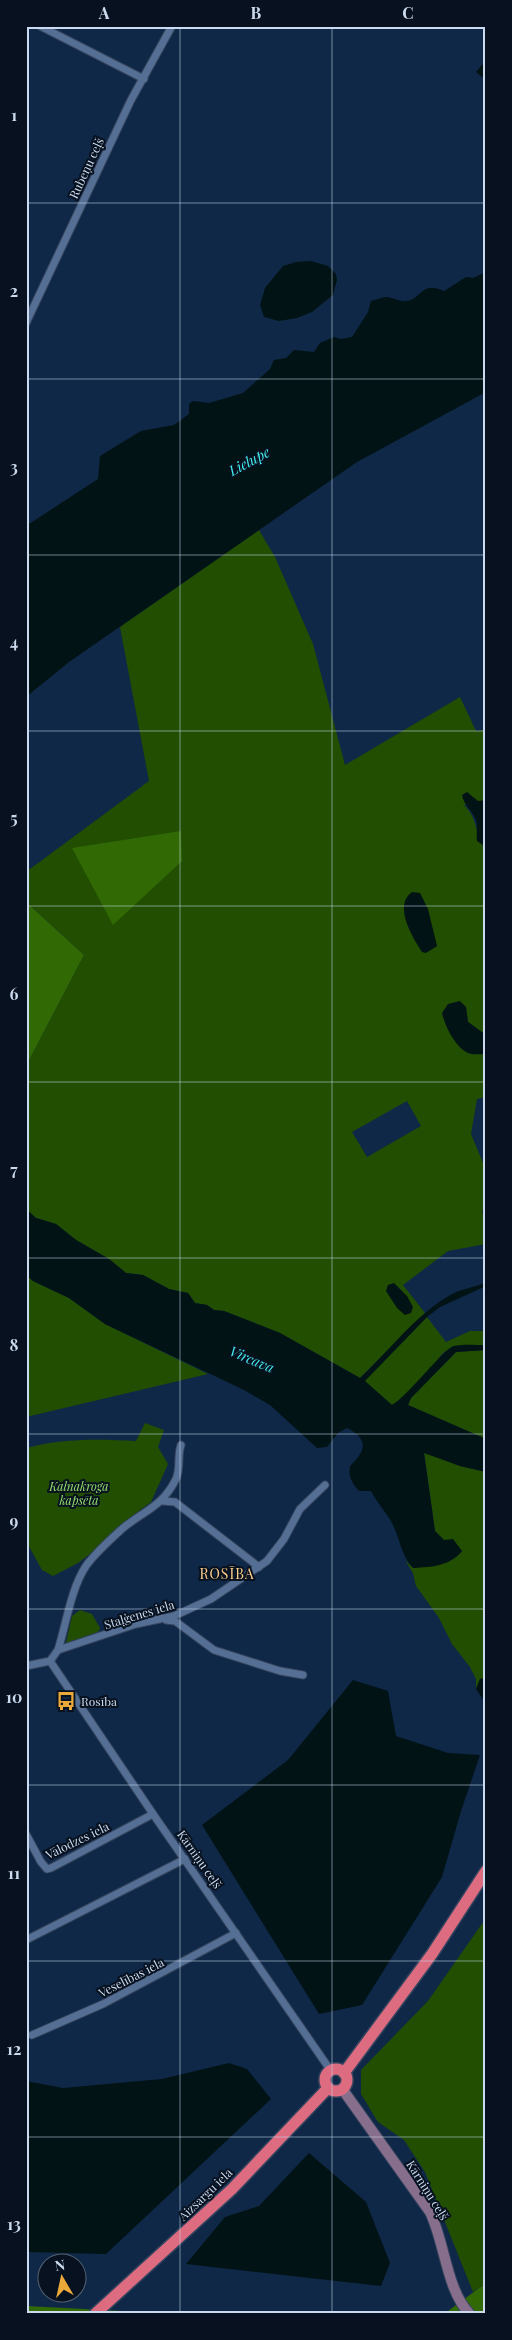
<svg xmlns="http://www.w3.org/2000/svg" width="512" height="2340" viewBox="0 0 512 2340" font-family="'Playfair Display',serif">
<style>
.green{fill:#214e00;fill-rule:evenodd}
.forest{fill:#316a04}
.water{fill:#011314}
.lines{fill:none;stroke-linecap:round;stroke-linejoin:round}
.minor-casing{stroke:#35445e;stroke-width:9}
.secondary-casing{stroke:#35445e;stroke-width:12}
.trunk-casing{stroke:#35445e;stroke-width:14}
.minor{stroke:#546f93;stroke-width:7}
.secondary{stroke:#876e8c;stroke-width:10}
.trunk{stroke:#dd6c80;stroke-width:11}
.grid{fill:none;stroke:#cbdaee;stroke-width:1;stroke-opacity:0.55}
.labels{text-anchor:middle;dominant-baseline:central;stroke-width:4;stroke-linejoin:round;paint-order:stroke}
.street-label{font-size:12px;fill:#cbdaee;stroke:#07111f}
.park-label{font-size:12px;font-style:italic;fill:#94e06d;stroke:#07111f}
.poi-label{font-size:12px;fill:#cbdaee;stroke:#07111f;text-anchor:start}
.water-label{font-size:14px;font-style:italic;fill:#43eef0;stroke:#07111f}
.neighbourhood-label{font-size:14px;letter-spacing:1px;fill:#fed08c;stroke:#07111f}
.neatline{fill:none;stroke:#cbdaee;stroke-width:2}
.grid-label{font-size:16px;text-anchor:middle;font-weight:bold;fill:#cbdaee}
</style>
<rect width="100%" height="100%" fill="#102847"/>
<g class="green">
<path d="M259,530L275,557L313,644L345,765L460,697L476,731L486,730V800L464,805C478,819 474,830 483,846L486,847V1035L468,1022L466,1007L468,1053H486V1097L477,1099L471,1134L486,1170V1207L482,1211L486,1230V1244L448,1251L403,1285L425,1313L360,1378L280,1333L224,1311L214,1310L207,1305L195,1303L188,1293L169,1289L143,1275L126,1273L109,1259L76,1240L56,1224L36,1218L26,1209V1066L84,955L26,902V872L149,781L120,627ZM407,1101L421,1126L367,1157L352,1132Z"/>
<polygon points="26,1275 33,1281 69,1298 105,1324 208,1374 26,1417"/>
<polygon points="427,1317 446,1342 470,1331 486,1331 486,1345 453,1346 442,1354 432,1368 400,1400 392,1405 364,1381"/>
<polygon points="486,1350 486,1439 408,1405 411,1398 456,1352"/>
<path d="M145,1423L164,1430L158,1447L168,1464L151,1502L120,1525L95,1550L78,1563L53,1576L42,1570L26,1541L27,1448C62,1438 100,1439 136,1441Z"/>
<path d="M424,1452L460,1466L486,1472V1678L480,1679L476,1689V1679L470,1667L452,1644L439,1618L416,1586L413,1573L405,1560L413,1568C432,1565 449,1566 462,1551L444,1540L435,1531Z"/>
<polygon points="80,1610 92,1614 100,1628 98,1632 66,1643 72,1616"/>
<polygon points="486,1918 486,2283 473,2292 425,2172 404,2140 378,2122 361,2094 361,2070 428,2001"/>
</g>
<g class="forest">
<polygon points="181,831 182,861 113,925 72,848"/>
<polygon points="26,902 84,955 26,1066"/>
<polygon points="486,2283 486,2314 444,2314"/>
<polygon points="26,2306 180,2314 26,2314"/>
</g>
<g class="water">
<polygon points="486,60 486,80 476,72"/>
<polygon points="311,261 328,266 336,274 337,280 333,295 312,312 297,318 279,321 264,317 260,305 265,288 283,266 296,262"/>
<path d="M486,272V392L357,462L69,662L26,697V526L98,479L100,456L141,431L174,425L189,414V404L193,401L209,403L243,393L270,369L274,360L286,358L294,350L314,352L320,343L334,337L341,339L352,337L368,312L371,301C376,300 382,297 386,297C393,297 399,302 406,301C422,300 420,280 444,291L466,277L473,278Z"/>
<path d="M467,792L478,801L486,800V847L477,841C476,835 478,826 476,820C472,810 464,806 462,795Z"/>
<path d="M412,892L420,893L428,909L437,946L426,953L422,952C412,937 393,905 412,892Z"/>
<path d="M460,1001L466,1007L468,1022L486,1035L485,1054C480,1054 472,1055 468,1053C455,1047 445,1026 442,1013L448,1004Z"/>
<path d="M26,1209L36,1218L56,1224L76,1240L109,1259L126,1273L143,1275L169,1289L188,1293L195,1303L207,1305L214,1310L224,1311L280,1333L360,1378C390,1350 416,1314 452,1294C462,1289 474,1287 485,1283L486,1286L440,1307L427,1317L365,1381L392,1405C409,1395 444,1348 454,1346C464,1344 476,1345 486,1345V1350L456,1352L411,1398L408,1405L486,1439V1472L460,1466L424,1453L435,1531L444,1540L453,1539L462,1551C450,1566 432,1567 413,1568C402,1557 400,1540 393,1525C387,1513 377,1503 371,1491H359C352,1483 348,1477 350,1466C366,1451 369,1439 347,1428L338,1433L327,1447L317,1448L270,1405L244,1390L105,1324L69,1298L33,1281L26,1275Z"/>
<polygon points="394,1283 407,1296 413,1307 411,1313 405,1315 397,1308 386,1291 388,1285"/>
<polygon points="486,1678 486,1704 476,1689 480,1679"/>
<polygon points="353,1680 388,1691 396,1736 448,1753 480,1755 461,1811 442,1877 362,2005 319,2014 202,1825 288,1760"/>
<polygon points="229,2063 247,2069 271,2099 106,2254 26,2252 26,2081 63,2088 162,2079"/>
<polygon points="309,2153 366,2202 390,2263 381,2286 186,2264 225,2217 259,2206"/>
</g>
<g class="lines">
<g class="minor-casing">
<g id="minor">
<polyline points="40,26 144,79"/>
<polyline points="26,323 131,100 172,26"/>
<polyline points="162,1501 175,1502 259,1567"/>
<polyline points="166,1620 175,1621 214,1650 280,1671 303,1675"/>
<path d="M58,1650C66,1625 71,1588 86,1566C95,1553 111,1539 123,1528C145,1510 162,1507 176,1479C181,1468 177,1456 181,1445"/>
<polyline points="50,1661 153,1814 331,2071"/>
<polyline points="26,1666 50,1661 58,1650 136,1624 174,1616 211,1599 267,1561 284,1539 300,1509 325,1485"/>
<polyline points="26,1834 41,1862 47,1869 51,1868 153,1814"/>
<polyline points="26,1940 185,1859"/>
<polyline points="32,2035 103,2004 236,1933"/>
</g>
</g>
<g class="secondary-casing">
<path id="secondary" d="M343,2090L430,2212C445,2243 447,2292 470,2314"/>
</g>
<g class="trunk-casing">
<g id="trunk">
<circle cx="336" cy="2080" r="11"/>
<polyline points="344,2073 432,1954 486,1871"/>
<polyline points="95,2314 232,2189 328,2088"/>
</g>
</g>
<use href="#minor" class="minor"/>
<use href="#secondary" class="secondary"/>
<use href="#trunk" class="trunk"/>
</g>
<path class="grid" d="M180,26V2314M332,26V2314M26,203H486M26,379H486M26,555H486M26,731H486M26,906H486M26,1082H486M26,1258H486M26,1434H486M26,1609H486M26,1785H486M26,1961H486M26,2137H486"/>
<defs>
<g id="bus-bare" transform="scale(1.5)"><path d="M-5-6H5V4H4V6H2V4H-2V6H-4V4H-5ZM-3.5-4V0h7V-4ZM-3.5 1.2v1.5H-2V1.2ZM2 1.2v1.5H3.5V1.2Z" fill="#eba93a" stroke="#07111f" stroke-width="2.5" paint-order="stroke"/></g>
</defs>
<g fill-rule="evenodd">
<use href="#bus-bare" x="66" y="1701"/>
</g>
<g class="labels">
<g class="street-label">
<text transform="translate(86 168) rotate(-65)">Rubeņu ceļš</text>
<text transform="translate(139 1614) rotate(-17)">Staļģenes iela</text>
<text transform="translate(77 1840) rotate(-26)">Vālodzes iela</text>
<text transform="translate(200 1859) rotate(55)">Kārniņu ceļš</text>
<text transform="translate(131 1977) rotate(-27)">Veselības iela</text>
<text transform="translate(428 2190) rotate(58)">Kārniņu ceļš</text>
<text transform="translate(205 2194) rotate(-44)">Aizsargu iela</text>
</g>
<g class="park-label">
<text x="79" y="1486">Kalnakroga<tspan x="79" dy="14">kapsēta</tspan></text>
</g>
<g class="poi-label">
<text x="81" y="1701">Rosība</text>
</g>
<g class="water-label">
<text transform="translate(249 461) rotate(-28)">Lielupe</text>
<text transform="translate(252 1359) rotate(23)">Vircava</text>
</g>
<g class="neighbourhood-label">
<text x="227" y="1573">ROSĪBA</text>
</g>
</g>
<rect width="512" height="2340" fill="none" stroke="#07111f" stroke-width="55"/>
<g transform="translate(62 2278) rotate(351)"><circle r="24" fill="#07111f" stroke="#556172"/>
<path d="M0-4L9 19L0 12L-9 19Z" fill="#eba93a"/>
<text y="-8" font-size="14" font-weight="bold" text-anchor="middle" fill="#cbdaee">N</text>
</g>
<rect x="28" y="28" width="456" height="2284" class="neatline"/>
<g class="grid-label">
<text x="104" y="19">A</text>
<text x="256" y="19">B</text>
<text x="408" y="19">C</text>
<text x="14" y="121">1</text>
<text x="14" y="297">2</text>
<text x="14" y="473">3</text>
<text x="14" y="648">4</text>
<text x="14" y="824">5</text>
<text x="14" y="1000">6</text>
<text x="14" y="1176">7</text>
<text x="14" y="1351">8</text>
<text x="14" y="1527">9</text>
<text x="14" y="1703">10</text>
<text x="14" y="1879">11</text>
<text x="14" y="2055">12</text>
<text x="14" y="2230">13</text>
</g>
</svg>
